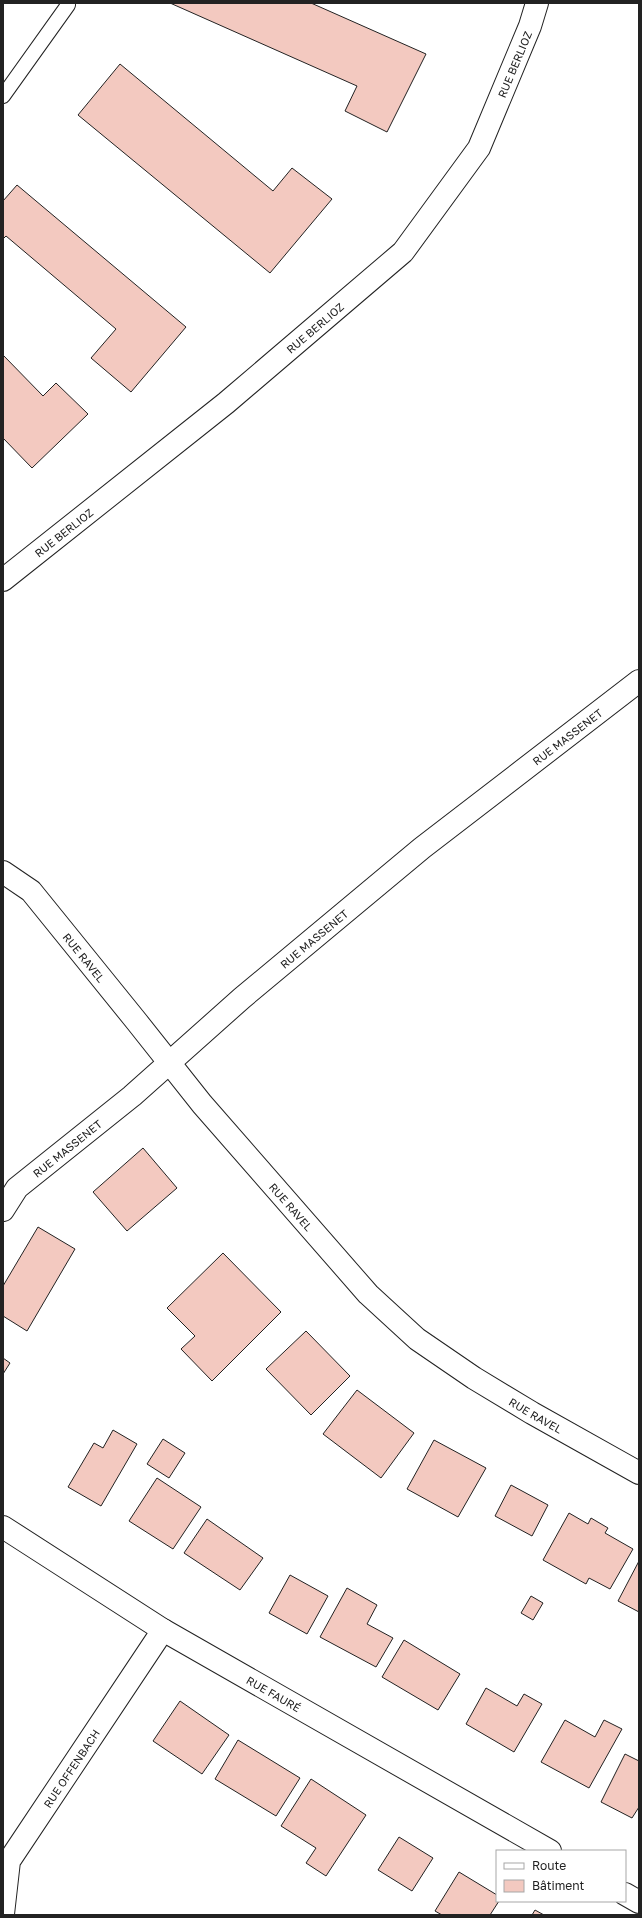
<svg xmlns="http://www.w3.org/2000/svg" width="642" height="1918" viewBox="0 0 642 1918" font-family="'Golos Text',sans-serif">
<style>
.building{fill:#f3c9c0;stroke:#222}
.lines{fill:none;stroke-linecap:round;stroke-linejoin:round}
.lane-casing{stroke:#222;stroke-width:16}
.street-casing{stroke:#222;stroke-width:24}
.lane{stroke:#fff;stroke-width:14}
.street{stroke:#fff;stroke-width:22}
.labels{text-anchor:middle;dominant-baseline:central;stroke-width:3;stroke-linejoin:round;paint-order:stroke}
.street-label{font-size:11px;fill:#222;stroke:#fff}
</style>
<rect width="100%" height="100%" fill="#fff"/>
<g class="building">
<polygon points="170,3 311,3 426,54 387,132 345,111 357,86"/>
<polygon points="120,64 273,191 292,168 332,199 270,273 78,115"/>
<polygon points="17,185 186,327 131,392 91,358 116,329 6,236 3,239 3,201"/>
<polygon points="3,355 43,396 56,383 88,414 32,468 3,438"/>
<polygon points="143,1148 177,1188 127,1231 93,1192"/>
<polygon points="38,1227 75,1249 27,1331 3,1316 3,1286"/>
<polygon points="223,1253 281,1312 212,1381 181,1349 195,1336 167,1308"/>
<polygon points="306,1331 350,1376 311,1415 266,1369"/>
<polygon points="3,1358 10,1363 3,1374"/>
<polygon points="357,1390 414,1433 381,1478 323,1434"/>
<polygon points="113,1430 137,1444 101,1506 68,1487 94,1443 103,1448"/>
<polygon points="163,1439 185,1453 169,1478 147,1464"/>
<polygon points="434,1440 486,1468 458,1517 407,1489"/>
<polygon points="157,1478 201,1507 173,1549 129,1521"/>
<polygon points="511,1485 548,1505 532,1536 495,1516"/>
<polygon points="569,1513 588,1524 591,1518 608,1528 605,1533 633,1549 610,1589 589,1578 586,1584 543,1560"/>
<polygon points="207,1519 263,1558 240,1590 184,1553"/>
<polygon points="639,1561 639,1612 618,1601"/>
<polygon points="290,1575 328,1596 307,1634 269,1613"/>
<polygon points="347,1588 377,1605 367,1624 393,1638 376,1667 320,1637"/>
<polygon points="531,1596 543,1603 533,1620 521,1613"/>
<polygon points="404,1640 460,1674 438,1710 382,1677"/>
<polygon points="486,1688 517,1706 524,1694 542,1704 514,1752 466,1724"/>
<polygon points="180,1701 229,1735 202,1774 153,1741"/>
<polygon points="565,1720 595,1737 604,1720 622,1729 589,1788 541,1762"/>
<polygon points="238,1740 300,1778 276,1816 215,1779"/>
<polygon points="625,1754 639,1761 639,1807 632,1818 601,1802"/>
<polygon points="311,1779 366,1815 326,1876 306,1863 316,1848 281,1826"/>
<polygon points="399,1837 433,1858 412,1891 378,1870"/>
<polygon points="459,1872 497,1895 497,1901 499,1901 490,1915 442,1915 435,1911"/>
<polygon points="535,1910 544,1915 532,1915"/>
</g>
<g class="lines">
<g class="lane-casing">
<polyline id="lane" points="3,96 68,5"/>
</g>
<g class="street-casing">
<g id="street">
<path id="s1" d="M3,580L226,403L403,252L479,148L530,26L537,3"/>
<path id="s2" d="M3,872L31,891L137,1022L202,1104L368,1294L417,1339L474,1378L532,1413L639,1473"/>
<path id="s3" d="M3,1210L17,1188L132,1096L242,998L422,848L639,681"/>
<path id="s4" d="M3,1527L163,1630L550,1851"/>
<polyline points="625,1894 639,1902"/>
<path id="s5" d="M3,1914L9,1861L163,1630"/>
</g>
</g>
<use href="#lane" class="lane"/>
<use href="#street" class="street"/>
</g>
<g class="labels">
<g class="street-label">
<text stroke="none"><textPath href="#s1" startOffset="737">RUE BERLIOZ</textPath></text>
<text stroke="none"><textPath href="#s1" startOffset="401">RUE BERLIOZ</textPath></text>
<text stroke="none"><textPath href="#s1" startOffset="77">RUE BERLIOZ</textPath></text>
<text stroke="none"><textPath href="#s3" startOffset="738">RUE MASSENET</textPath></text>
<text stroke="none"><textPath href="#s3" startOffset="414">RUE MASSENET</textPath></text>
<text stroke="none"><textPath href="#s2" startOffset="119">RUE RAVEL</textPath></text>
<text stroke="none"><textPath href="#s3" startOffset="90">RUE MASSENET</textPath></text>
<text stroke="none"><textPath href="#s2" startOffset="443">RUE RAVEL</textPath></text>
<text stroke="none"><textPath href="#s2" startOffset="767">RUE RAVEL</textPath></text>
<text stroke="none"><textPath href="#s4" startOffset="318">RUE FAURÉ</textPath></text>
<text stroke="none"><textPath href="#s5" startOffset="165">RUE OFFENBACH</textPath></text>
</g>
</g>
<rect width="642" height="1918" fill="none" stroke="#222222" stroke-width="8"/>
<rect x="496" y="1850" width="130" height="52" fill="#ffffff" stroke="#a7a7a7"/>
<rect x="504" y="1863" width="20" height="6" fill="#ffffff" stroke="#a7a7a7"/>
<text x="532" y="1870" font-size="12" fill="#222222">Route</text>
<rect x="504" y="1880" width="20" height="12" fill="#f3c9c0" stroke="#a7a7a7"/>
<text x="532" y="1890" font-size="12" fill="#222222">Bâtiment</text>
</svg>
